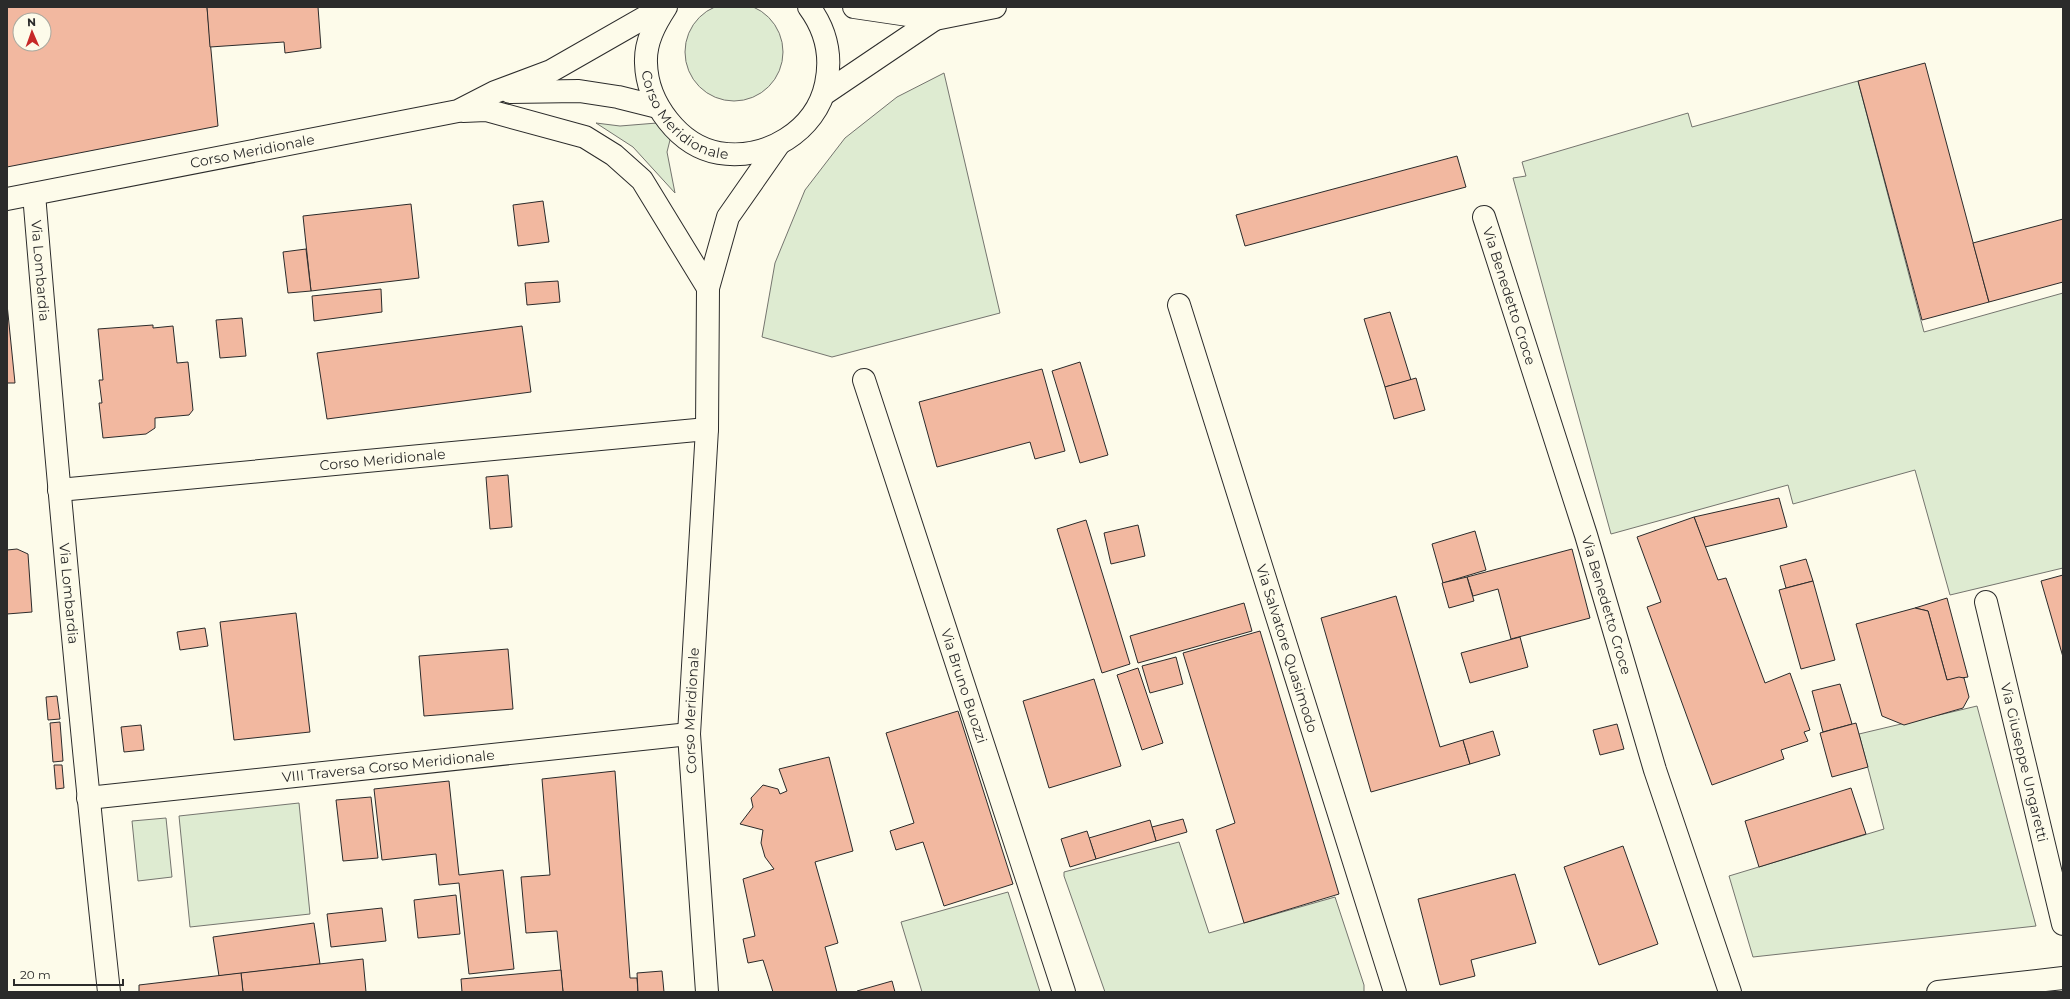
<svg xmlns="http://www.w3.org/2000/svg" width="2070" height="999" viewBox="0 0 2070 999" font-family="Montserrat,sans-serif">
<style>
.green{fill:#deebd1;stroke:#74746e}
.building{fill:#f2b8a0;stroke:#2b2b2b;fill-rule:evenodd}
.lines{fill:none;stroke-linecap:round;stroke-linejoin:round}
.street-casing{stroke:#2b2b2b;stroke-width:24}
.secondary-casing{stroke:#2b2b2b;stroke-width:24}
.street{stroke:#fdfbea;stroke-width:22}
.secondary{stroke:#fdfbea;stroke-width:22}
.labels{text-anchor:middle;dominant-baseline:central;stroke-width:3;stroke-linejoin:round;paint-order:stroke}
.street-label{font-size:14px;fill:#2b2b2b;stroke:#fdfbea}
</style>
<rect width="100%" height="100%" fill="#fdfbea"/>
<g class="green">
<circle cx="734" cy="52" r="49"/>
<polygon points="944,73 1000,313 832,357 762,337 775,263 805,190 845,138 897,97"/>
<polygon points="1858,81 1924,332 2063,293 2063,568 1950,595 1915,470 1793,504 1788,485 1611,534 1513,178 1526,176 1522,162 1688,113 1692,127"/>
<polygon points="596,123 620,126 657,123 671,136 667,152 675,193 633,147"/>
<polygon points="1977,706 2036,926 1753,957 1729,876 1884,829 1859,734"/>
<polygon points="299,803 310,914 190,927 179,816"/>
<polygon points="166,818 172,877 138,881 132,821"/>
<polygon points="1179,842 1209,933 1335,897 1364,985 1364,992 1105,992 1064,876 1064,872"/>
<polygon points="1008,892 1040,992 922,992 901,922"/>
</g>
<g class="building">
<path d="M7,7H207L218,126L7,167ZM20,20H44V44H20Z"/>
<polygon points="207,7 318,7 321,48 285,53 284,42 210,47"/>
<polygon points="1925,63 1989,302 1922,320 1858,81"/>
<polygon points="1457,156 1466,187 1245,246 1236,215"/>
<polygon points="543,201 549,242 518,246 513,205"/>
<polygon points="411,204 419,278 311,291 303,216"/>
<polygon points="2063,219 2063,282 1989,302 1973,243"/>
<polygon points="306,249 311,291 288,293 283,252"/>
<polygon points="558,281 560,302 527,305 525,283"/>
<polygon points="381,289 382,312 314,321 312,296"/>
<polygon points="7,304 15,383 7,383"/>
<polygon points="1390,312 1411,380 1385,387 1364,319"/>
<polygon points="242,318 246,356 220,358 216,320"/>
<polygon points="153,325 153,328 173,326 177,363 188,362 193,410 189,415 155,418 155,428 146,434 103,438 99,403 102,403 99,380 103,380 98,329"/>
<polygon points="522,326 531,392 327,419 317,353"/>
<polygon points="1080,362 1108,455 1080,463 1052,371"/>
<polygon points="1042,369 1065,451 1035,459 1030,442 937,467 919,402"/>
<polygon points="1416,378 1425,410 1394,419 1385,387"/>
<polygon points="508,475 512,527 490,529 486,477"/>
<polygon points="1779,498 1787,527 1705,547 1694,517"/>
<polygon points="1694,517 1718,580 1726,578 1765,683 1790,673 1810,730 1804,732 1808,741 1781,750 1784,759 1712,785 1647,607 1661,602 1637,537"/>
<polygon points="1086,520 1130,664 1102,673 1057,529"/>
<polygon points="1138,525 1145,556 1111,564 1104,533"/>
<polygon points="1475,531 1486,570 1443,583 1432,544"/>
<polygon points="17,549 28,554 32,612 7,614 7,550"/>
<polygon points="1572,549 1590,618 1511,639 1498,589 1473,596 1467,577"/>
<polygon points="1806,559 1813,581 1786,588 1780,566"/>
<polygon points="2063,575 2063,657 2041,581"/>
<polygon points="1467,577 1474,601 1449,608 1442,583"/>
<polygon points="1813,581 1835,660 1801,669 1779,590"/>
<polygon points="1396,596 1440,747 1463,740 1470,764 1371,792 1321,618"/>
<polygon points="1947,598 1968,677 1947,680 1928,611 1915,608"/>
<polygon points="1244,603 1252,631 1138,663 1130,636"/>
<polygon points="1915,608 1928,611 1947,680 1959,677 1964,678 1969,697 1963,708 1904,725 1882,716 1856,624"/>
<polygon points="296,613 310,732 234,740 220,622"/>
<polygon points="205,628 208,646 180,650 177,632"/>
<polygon points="1260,631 1339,894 1244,923 1216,830 1235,823 1183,653"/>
<polygon points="1520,637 1528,667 1470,683 1461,653"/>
<polygon points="508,649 513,709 424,716 419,656"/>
<polygon points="1176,657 1183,684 1150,693 1142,666"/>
<polygon points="1138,668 1163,743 1142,750 1117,675"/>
<polygon points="1094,679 1121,766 1049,788 1023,701"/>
<polygon points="1840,684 1852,724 1823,732 1812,691"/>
<polygon points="57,696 60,719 48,720 46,697"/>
<polygon points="958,711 1013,884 944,906 923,842 896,850 890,831 914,823 886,733"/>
<polygon points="60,722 63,761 53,762 50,723"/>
<polygon points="1856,723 1868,767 1832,777 1820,733"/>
<polygon points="1617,724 1624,749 1600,755 1593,730"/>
<polygon points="141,725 144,750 124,752 121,727"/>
<polygon points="1493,731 1500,755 1470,764 1463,740"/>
<polygon points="829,757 853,851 815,862 838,943 825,947 837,992 773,992 763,960 748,963 743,939 755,936 743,879 774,869 765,857 761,843 763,830 740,824 753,807 751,798 763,785 778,789 780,794 787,791 779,769"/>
<polygon points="54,765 62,765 64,788 56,789"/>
<polygon points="615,771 630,978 637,978 638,992 563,992 557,931 526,933 521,877 550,875 542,779"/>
<polygon points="449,781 459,875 503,870 514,969 469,974 459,883 439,885 436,854 382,860 374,789"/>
<polygon points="1851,788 1866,834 1759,867 1745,821"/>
<polygon points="371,797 378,858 343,861 336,800"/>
<polygon points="1183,819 1187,832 1156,841 1152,827"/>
<polygon points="1150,820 1156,841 1096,859 1089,838"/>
<polygon points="1087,831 1096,859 1070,867 1061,839"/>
<polygon points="1623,846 1658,944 1599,965 1564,867"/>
<polygon points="1515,874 1536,943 1471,960 1475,976 1440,985 1418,899"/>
<polygon points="456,895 460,934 418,938 414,900"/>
<polygon points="382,908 386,941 331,947 327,914"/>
<polygon points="314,923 320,964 219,976 213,937"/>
<polygon points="363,959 366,992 243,992 241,973"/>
<polygon points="561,970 563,992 462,992 461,979"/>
<polygon points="662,971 664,992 638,992 637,973"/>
<polygon points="241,973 243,992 139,992 139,985"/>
<polygon points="892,981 895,992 857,992 857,991"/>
</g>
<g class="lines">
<g class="street-casing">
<g id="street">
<path id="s1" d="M34,194C56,460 80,726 109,992"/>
<path id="s2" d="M1484,217L1586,535L1655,770L1730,992"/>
<path id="s3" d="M1179,305L1395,992"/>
<path id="s4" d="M864,380L1064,992"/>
<path id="s5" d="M59,490L707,429"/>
<path id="s6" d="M1986,602L2063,924"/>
<path id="s7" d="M88,798L689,734"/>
<polyline points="1938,992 2063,978"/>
</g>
</g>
<g class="secondary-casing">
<g id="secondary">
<path id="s8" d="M666,7C655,24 645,42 646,63C647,103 679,146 719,153C766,161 816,131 826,84C832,56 826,30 809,7"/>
<polyline points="854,7 935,19 995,7"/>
<polyline points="510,92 579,91 618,97 658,107"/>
<polyline points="824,94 935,19"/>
<polyline points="463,111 486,110 585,137 614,155 642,180 708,288"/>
<path id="s9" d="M7,199L458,111L495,92L551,71L663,7"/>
<path id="s10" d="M707,992L689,734L707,429L708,288L728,217L779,144"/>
</g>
</g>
<use href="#street" class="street"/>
<use href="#secondary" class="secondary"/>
</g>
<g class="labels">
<g class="street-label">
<text stroke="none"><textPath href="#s8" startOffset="131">Corso Meridionale</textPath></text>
<text stroke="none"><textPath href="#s9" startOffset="250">Corso Meridionale</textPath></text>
<text stroke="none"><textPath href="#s1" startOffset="77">Via Lombardia</textPath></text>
<text stroke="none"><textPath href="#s2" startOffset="83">Via Benedetto Croce</textPath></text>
<text stroke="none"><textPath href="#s5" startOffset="325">Corso Meridionale</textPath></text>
<text stroke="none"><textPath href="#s1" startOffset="401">Via Lombardia</textPath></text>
<text stroke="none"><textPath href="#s2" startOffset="407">Via Benedetto Croce</textPath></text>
<text stroke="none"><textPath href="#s3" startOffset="360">Via Salvatore Quasimodo</textPath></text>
<text stroke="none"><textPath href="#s4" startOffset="322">Via Bruno Buozzi</textPath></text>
<text stroke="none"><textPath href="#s10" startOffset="282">Corso Meridionale</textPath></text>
<text stroke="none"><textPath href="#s6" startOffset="165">Via Giuseppe Ungaretti</textPath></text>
<text stroke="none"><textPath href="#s7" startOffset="302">VIII Traversa Corso Meridionale</textPath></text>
</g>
</g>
<rect width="2070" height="999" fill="none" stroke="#2b2b2b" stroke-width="16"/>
<g transform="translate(32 32) rotate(358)"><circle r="19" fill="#fdfbea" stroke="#a9a89e"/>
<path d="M0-3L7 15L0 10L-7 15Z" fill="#c62828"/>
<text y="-6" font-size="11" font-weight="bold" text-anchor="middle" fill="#2b2b2b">N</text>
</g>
<path d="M14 979v6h109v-6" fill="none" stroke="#2b2b2b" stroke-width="2"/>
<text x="20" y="979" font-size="12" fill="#2b2b2b" stroke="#fdfbea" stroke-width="3" paint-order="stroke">20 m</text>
</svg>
